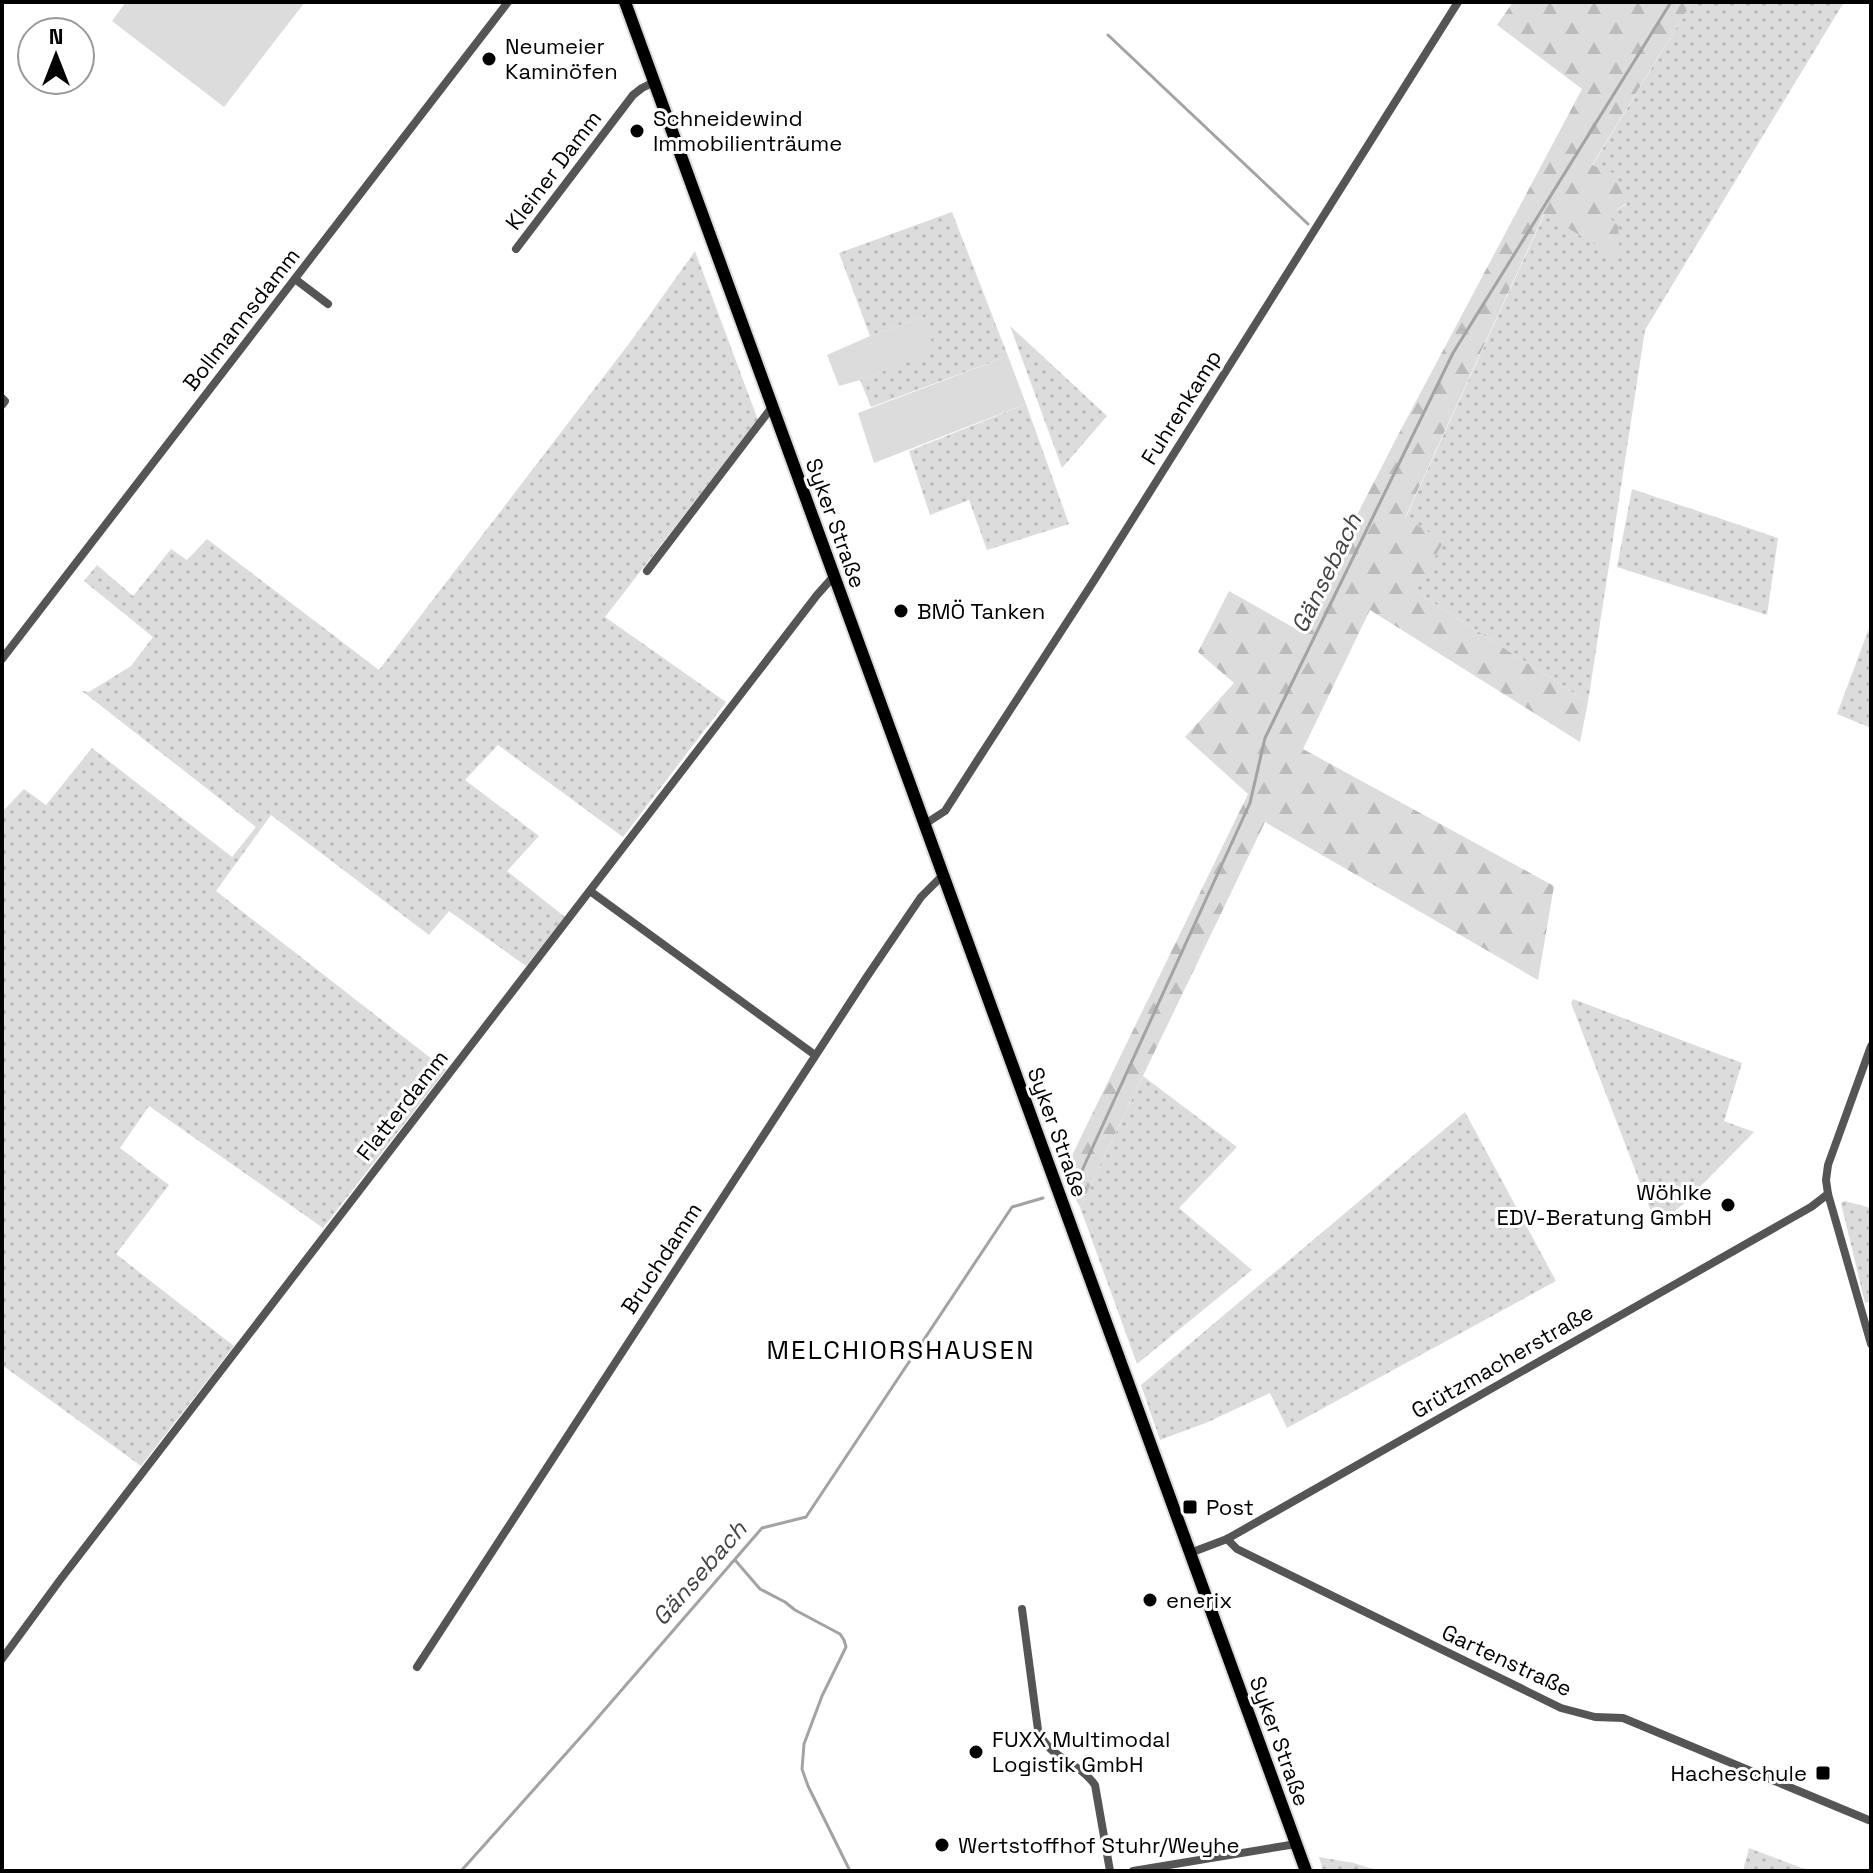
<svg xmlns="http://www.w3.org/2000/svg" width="1873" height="1873" viewBox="0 0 1873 1873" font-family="'Space Grotesk',sans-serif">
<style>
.grass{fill:url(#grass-dots)}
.forest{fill:url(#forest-firs)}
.green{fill:#dcdcdc}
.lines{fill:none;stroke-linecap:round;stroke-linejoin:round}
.stream{stroke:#a3a3a3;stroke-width:3}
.primary-casing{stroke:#dbdbdb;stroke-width:16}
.street{stroke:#555;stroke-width:8}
.primary{stroke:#000;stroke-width:12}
.poi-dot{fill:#000;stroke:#fff;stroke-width:3}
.labels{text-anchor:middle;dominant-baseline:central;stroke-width:6;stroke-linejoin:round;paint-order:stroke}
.poi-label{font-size:22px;fill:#000;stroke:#fff;text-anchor:start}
.street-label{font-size:22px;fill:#000;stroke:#fff}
.water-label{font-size:24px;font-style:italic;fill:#444;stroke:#fff}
.quarter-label{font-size:26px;letter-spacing:2px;fill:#000;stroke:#fff}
</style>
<defs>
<pattern id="grass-dots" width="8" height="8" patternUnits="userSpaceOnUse" patternTransform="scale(2)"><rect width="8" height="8" fill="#dcdcdc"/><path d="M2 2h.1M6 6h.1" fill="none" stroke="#bbb" stroke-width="1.8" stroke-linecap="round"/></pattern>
<pattern id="forest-firs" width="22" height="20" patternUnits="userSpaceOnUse" patternTransform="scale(2)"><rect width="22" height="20" fill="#dcdcdc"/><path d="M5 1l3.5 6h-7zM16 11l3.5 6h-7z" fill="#bbb"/></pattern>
</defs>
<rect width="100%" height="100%" fill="#fff"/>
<g class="grass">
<polygon points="1692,2 1844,2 1645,330 1588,702 1415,591 1405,519 1545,213 1620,258 1607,216 1627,204 1592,166"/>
<polygon points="952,212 1008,356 871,407 860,380 934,351 923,317 870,336 839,253"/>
<polygon points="695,251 758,420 605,617 726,702 623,837 498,745 465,780 539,836 507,871 565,917 526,966 449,911 429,935 271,815 216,891 446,1070 323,1228 149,1106 120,1148 169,1185 116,1254 234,1346 141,1466 2,1365 2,812 24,789 46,805 92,748 232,857 256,827 82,691 89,692 131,666 153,637 84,581 97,565 133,596 171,549 187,560 207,539 379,670 631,341"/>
<polygon points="1010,326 1107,416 1062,468"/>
<polygon points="1026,404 1069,524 987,550 969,500 930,515 909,451"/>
<polygon points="1632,489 1778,538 1767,615 1617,567"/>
<polygon points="1871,623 1871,728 1837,714"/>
<polygon points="1573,999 1742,1063 1724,1121 1754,1132 1683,1204 1657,1227 1571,1003"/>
<polygon points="1143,1076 1237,1147 1179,1208 1252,1270 1137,1364 1080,1207"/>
<polygon points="1465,1112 1556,1281 1287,1428 1270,1393 1208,1422 1160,1440 1141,1385"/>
<polygon points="1845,1201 1871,1208 1871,1301 1865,1303 1841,1203"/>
<polygon points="1749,1848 1810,1871 1743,1871"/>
<polygon points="1319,1857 1354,1863 1379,1871 1323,1871"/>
</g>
<polygon class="forest" points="1513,2 1692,2 1592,165 1613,173 1627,203 1608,216 1618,226 1620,259 1544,214 1405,518 1444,541 1415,591 1588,702 1580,742 1370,610 1303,749 1554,886 1538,980 1265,822 1080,1207 1062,1176 1248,794 1185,737 1234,683 1198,652 1229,591 1298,630 1397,437 1582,89 1497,25"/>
<g class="green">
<polygon points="126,2 305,2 224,107 112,21"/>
<polygon points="923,317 935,351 860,380 839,386 827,355 870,336"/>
<polygon points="1008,356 1026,404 874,463 858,413"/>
</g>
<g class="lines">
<g class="stream">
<polyline points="1108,35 1308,224"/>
<polyline points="1070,1189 1074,1188 1250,803 1265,738 1453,353 1671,2"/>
<polyline points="735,1560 760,1589 785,1602 795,1610 840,1634 844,1640 846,1647 822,1696 804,1744 802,1769 808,1786 850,1871"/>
<polyline points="461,1871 587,1730 762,1528 806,1517 1012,1207 1043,1198"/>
</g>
<g class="primary-casing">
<polyline id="primary" points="625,2 1306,1871"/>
</g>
<g class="street">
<polyline points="516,249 633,95 642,88 654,82"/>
<polyline points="295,279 328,304"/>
<polyline points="2,398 5,401 2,405"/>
<polyline points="647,571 772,407"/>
<polyline points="2,659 508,2"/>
<polyline points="925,824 945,811 977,761 1095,579 1458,2"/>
<polyline points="590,891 815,1055"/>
<polyline points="1871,1046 1828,1165 1826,1180 1828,1194 1871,1344"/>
<polyline points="1227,1539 1237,1549 1561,1708 1595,1717 1623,1718 1871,1821"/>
<polyline points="1190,1553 1227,1539 1811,1207 1828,1194"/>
<path d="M1022,1609L1038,1730C1049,1759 1078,1761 1095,1785L1110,1871"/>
<polyline points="2,1659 60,1580 817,595 834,576"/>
<polyline points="417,1667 866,978 921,897 943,875"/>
<polyline points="1133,1871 1296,1844"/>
</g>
<use href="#primary" class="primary"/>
</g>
<g class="poi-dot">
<circle cx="489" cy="59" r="8"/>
<circle cx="637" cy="131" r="8"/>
<circle cx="901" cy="611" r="8"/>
<circle cx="1728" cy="1205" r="8"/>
<rect x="1182" y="1499" width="16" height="16" rx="4"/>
<circle cx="1150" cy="1600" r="8"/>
<circle cx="976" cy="1752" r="8"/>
<rect x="1815" y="1765" width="16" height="16" rx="4"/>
<circle cx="942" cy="1845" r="8"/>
</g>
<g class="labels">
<g class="poi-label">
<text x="505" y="46">Neumeier<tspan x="505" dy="25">Kaminöfen</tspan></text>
<text x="653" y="118">Schneidewind<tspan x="653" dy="25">Immobilienträume</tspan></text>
<text x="917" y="611">BMÖ Tanken</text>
<text x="1712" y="1192" text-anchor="end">Wöhlke<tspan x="1712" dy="25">EDV-Beratung GmbH</tspan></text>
<text x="1206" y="1507">Post</text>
<text x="1166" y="1600">enerix</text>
<text x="992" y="1739">FUXX Multimodal<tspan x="992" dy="25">Logistik GmbH</tspan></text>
<text x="1807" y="1773" text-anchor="end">Hacheschule</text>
<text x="958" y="1845">Wertstoffhof Stuhr/Weyhe</text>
</g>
<g class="street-label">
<text transform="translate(553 170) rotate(-53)">Kleiner Damm</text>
<text transform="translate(241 319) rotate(-52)">Bollmannsdamm</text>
<text transform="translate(1181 407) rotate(-58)">Fuhrenkamp</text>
<text transform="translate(836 523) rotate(70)">Syker Straße</text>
<text transform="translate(402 1105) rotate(-52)">Flatterdamm</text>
<text transform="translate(1058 1132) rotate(70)">Syker Straße</text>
<text transform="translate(661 1258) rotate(-57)">Bruchdamm</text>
<text transform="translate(1502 1361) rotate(-30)">Grützmacherstraße</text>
<text transform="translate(1507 1660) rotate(25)">Gartenstraße</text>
<text transform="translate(1280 1741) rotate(70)">Syker Straße</text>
</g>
<g class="water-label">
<text transform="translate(1326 573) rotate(-64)">Gänsebach</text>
<text transform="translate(699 1573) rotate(-49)">Gänsebach</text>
</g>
<g class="quarter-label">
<text x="901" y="1350">MELCHIORSHAUSEN</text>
</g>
</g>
<rect width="1873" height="1873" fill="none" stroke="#000000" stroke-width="8"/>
<g transform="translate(56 56)"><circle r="38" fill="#ffffff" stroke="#999999" stroke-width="2"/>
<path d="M0-6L14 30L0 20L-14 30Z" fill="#000000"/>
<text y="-12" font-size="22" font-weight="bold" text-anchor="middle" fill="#000000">N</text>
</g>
</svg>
